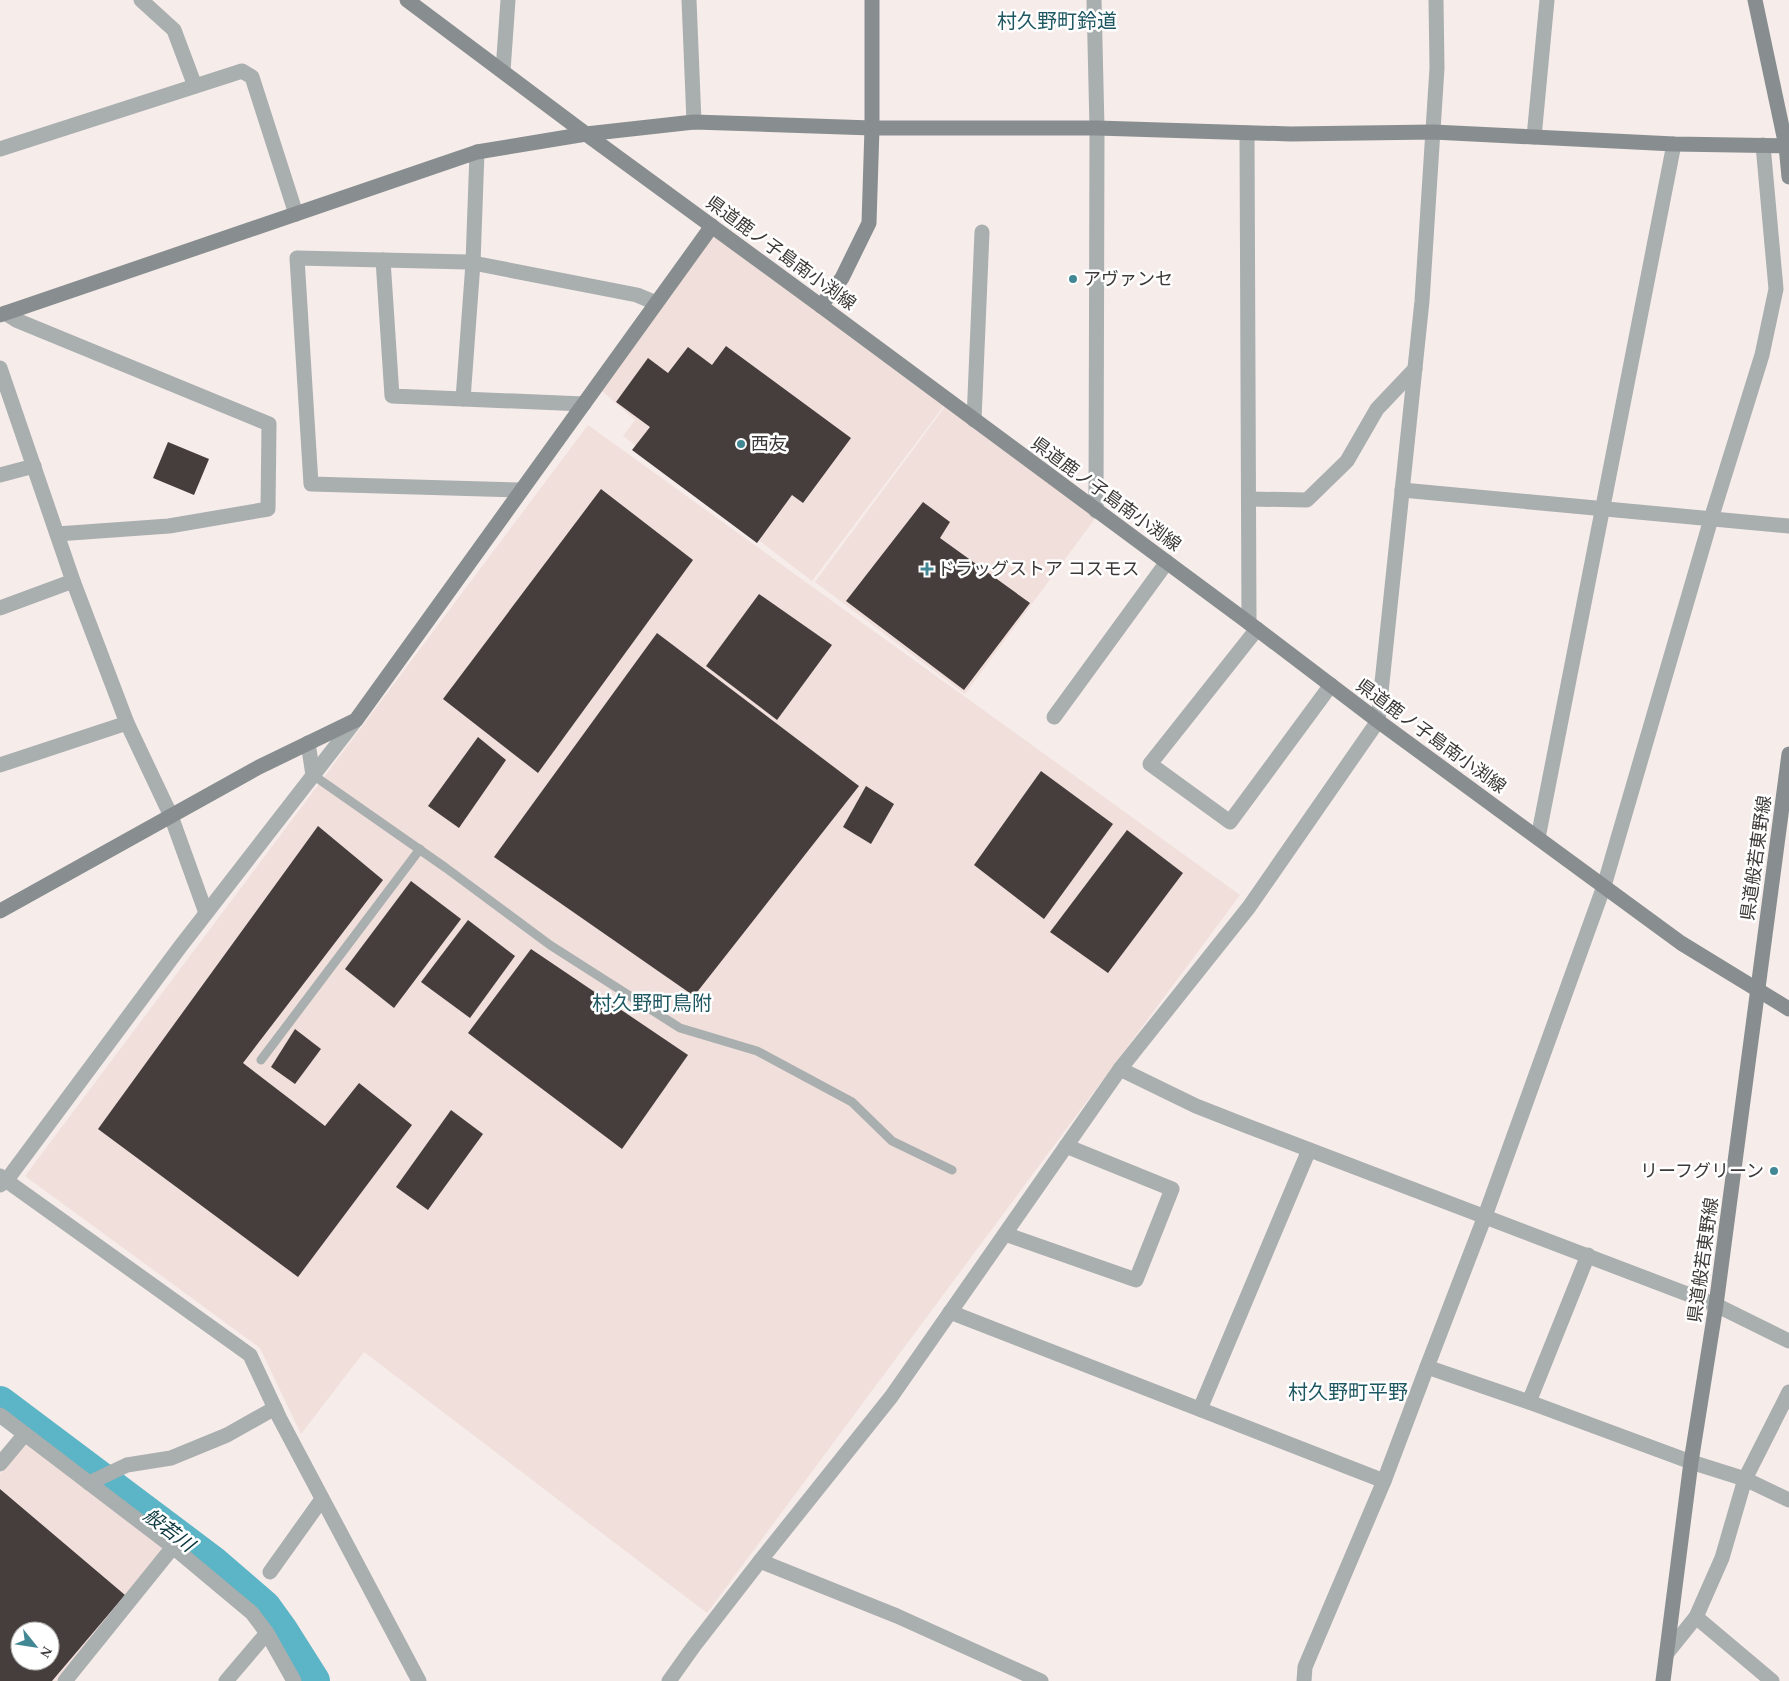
<svg xmlns="http://www.w3.org/2000/svg" width="1789" height="1681" viewBox="0 0 1789 1681" font-family="'Times New Roman','Noto Sans JP',serif">
<style>
.built{fill:#f1dfdb;fill-rule:evenodd}
.lines{fill:none;stroke-linecap:round;stroke-linejoin:round}
.river{stroke:#5cb5c6;stroke-width:34}
.building{fill:#463e3d;fill-rule:evenodd}
.lane{stroke:#a9aeaf;stroke-width:9}
.street{stroke:#a9aeaf;stroke-width:15}
.secondary{stroke:#888e8f;stroke-width:15}
.poi-dot{fill:#428794;stroke:#fff;stroke-width:2}
.labels{text-anchor:middle;dominant-baseline:central;stroke-width:5;stroke-linejoin:round;paint-order:stroke}
.street-label{font-size:18px;fill:#3d3938;stroke:#fff}
.poi-label{font-size:18px;fill:#3d3938;stroke:#fff;text-anchor:start}
.water-label{font-size:19px;font-style:italic;fill:#0a363d;stroke:#fff}
.quarter-label{font-size:20px;fill:#1e5761;stroke:#fff}
</style>
<rect width="100%" height="100%" fill="#f6ecea"/>
<g class="built">
<polygon points="714,235 946,403 812,581 623,436 635,420 601,390"/>
<polygon points="947,404 1097,516 965,694 815,582"/>
<polygon points="588,425 1240,895 707,1613 364,1352 301,1434 260,1348 25,1176"/>
<path d="M26,1442L165,1548L58,1681H0V1474ZM20,1631H50V1661H20Z"/>
</g>
<g class="lines">
<polyline class="river" points="0,1403 213,1563 264,1607 282,1632 313,1681"/>
</g>
<g class="building">
<polygon points="726,346 851,438 803,503 792,495 757,543 632,450 650,427 616,402 648,358 668,373 688,347 712,365"/>
<polygon points="168,442 209,459 194,495 153,478"/>
<polygon points="601,489 693,560 538,773 443,699"/>
<polygon points="923,502 950,522 940,538 1030,603 964,690 846,601"/>
<polygon points="759,594 832,645 777,720 706,666"/>
<polygon points="657,633 859,786 694,996 494,857"/>
<polygon points="478,737 506,760 459,828 428,806"/>
<polygon points="1041,771 1113,824 1044,919 974,865"/>
<polygon points="866,786 894,804 871,844 843,827"/>
<polygon points="318,826 383,880 243,1063 325,1126 359,1083 412,1125 298,1277 98,1129"/>
<polygon points="1127,830 1183,873 1108,973 1050,932"/>
<polygon points="411,881 461,919 394,1008 345,969"/>
<polygon points="468,920 515,956 470,1018 421,982"/>
<polygon points="531,949 688,1055 622,1149 468,1033"/>
<polygon points="295,1029 321,1049 295,1084 271,1067"/>
<polygon points="451,1110 483,1134 428,1210 396,1187"/>
<path d="M0,1489L125,1595L52,1681H0ZM20,1631H50V1661H20Z"/>
</g>
<g class="lines">
<g class="lane">
<polyline points="313,775 446,868 550,945 680,1028 757,1051 852,1102 892,1141 952,1170"/>
<polyline points="261,1060 420,849"/>
</g>
<g class="street">
<polyline points="141,0 174,30 195,86"/>
<polyline points="689,0 694,122"/>
<polyline points="1094,0 1097,128 1096,511"/>
<polyline points="503,71 508,0"/>
<polyline points="1247,133 1249,623"/>
<polyline points="1534,137 1547,0"/>
<polyline points="0,149 242,71 252,77 296,214"/>
<polyline points="383,260 392,396 584,404"/>
<polyline points="5,313 16,320 269,424 268,509 169,526 57,534"/>
<polyline points="0,368 73,581 127,723 171,816 206,913"/>
<polyline points="463,399 473,263 477,152"/>
<polyline points="974,420 982,232"/>
<polyline points="0,475 34,466"/>
<polyline points="521,490 311,484 297,258 468,262 637,295 656,303"/>
<polyline points="1402,490 1789,526"/>
<polyline points="1249,499 1307,500 1347,461 1377,409 1415,369"/>
<polyline points="0,608 73,581"/>
<polyline points="1257,629 1150,764 1230,822 1331,685"/>
<polyline points="1054,717 1167,562"/>
<polyline points="308,743 313,775"/>
<polyline points="0,765 127,723"/>
<polyline points="1538,838 1674,144"/>
<polyline points="1120,1069 1196,1106 1247,1126 1716,1305 1789,1341"/>
<polyline points="0,1176 250,1355 280,1419 419,1681"/>
<polyline points="0,1185 6,1181 180,947 356,720"/>
<polyline points="1005,1234 1136,1280 1172,1189 1066,1146"/>
<polyline points="950,1312 1384,1481"/>
<polyline points="1427,1367 1529,1402 1691,1462 1745,1479 1789,1500"/>
<polyline points="1529,1402 1588,1255"/>
<polyline points="1200,1409 1309,1150"/>
<polyline points="0,1415 173,1547 252,1613 267,1633 294,1681"/>
<polyline points="0,1464 25,1434"/>
<polyline points="89,1483 127,1465 171,1458 227,1435 275,1408"/>
<polyline points="760,1561 897,1616 1041,1681"/>
<polyline points="270,1572 322,1499"/>
<polyline points="1696,1617 1772,1681"/>
<polyline points="1667,1653 1696,1617 1722,1558 1745,1479 1789,1392"/>
<polyline points="65,1681 173,1547"/>
<polyline points="226,1681 267,1633"/>
<polyline points="669,1681 694,1646 760,1561 891,1397 1120,1069 1249,907 1378,721 1422,301 1437,68 1436,0"/>
<polyline points="1304,1681 1305,1667 1384,1481 1427,1367 1485,1216 1604,886 1711,519 1762,355 1776,289 1763,145"/>
</g>
<g class="secondary">
<polyline points="407,0 586,134 821,306 1249,623 1378,721 1681,943 1789,1009"/>
<polyline points="1755,0 1786,146 1789,177"/>
<polyline points="821,306 842,278 869,223 872,128 872,0"/>
<polyline points="0,315 477,152 586,134 694,122 872,128 1097,128 1291,134 1433,132 1674,144 1789,146"/>
<polyline points="0,911 259,767 356,720 712,226"/>
<polyline points="1663,1681 1691,1462 1716,1305 1789,754"/>
</g>
</g>
<g class="poi-dot">
<circle cx="1073" cy="279" r="5"/>
<circle cx="741" cy="444" r="5"/>
<path d="M924.5 561.5h5v5h5v5h-5v5h-5v-5h-5v-5h5z"/>
<circle cx="1774" cy="1171" r="5"/>
</g>
<g class="labels">
<g class="street-label">
<text transform="translate(781 253) rotate(36)">県道鹿ノ子島南小渕線</text>
<text transform="translate(1106 494) rotate(36)">県道鹿ノ子島南小渕線</text>
<text transform="translate(1431 736) rotate(36)">県道鹿ノ子島南小渕線</text>
<text transform="translate(1756 858) rotate(-82)">県道般若東野線</text>
<text transform="translate(1703 1260) rotate(-82)">県道般若東野線</text>
</g>
<g class="poi-label">
<text x="1083" y="279">アヴァンセ</text>
<text x="751" y="444">西友</text>
<text x="937" y="569">ドラッグストア コスモス</text>
<text x="1764" y="1171" text-anchor="end">リーフグリーン</text>
</g>
<g class="water-label">
<text transform="translate(169 1530) rotate(37)">般若川</text>
</g>
<g class="quarter-label">
<text x="1057" y="21">村久野町鈴道</text>
<text x="652" y="1003">村久野町鳥附</text>
<text x="1348" y="1392">村久野町平野</text>
</g>
</g>
<g transform="translate(35 1646) rotate(120)"><circle r="24" fill="#ffffff" stroke="#b1b0af"/>
<path d="M0-4L9 19L0 12L-9 19Z" fill="#428794"/>
<text y="-8" font-size="14" font-weight="bold" text-anchor="middle" fill="#3d3938">N</text>
</g>
</svg>
